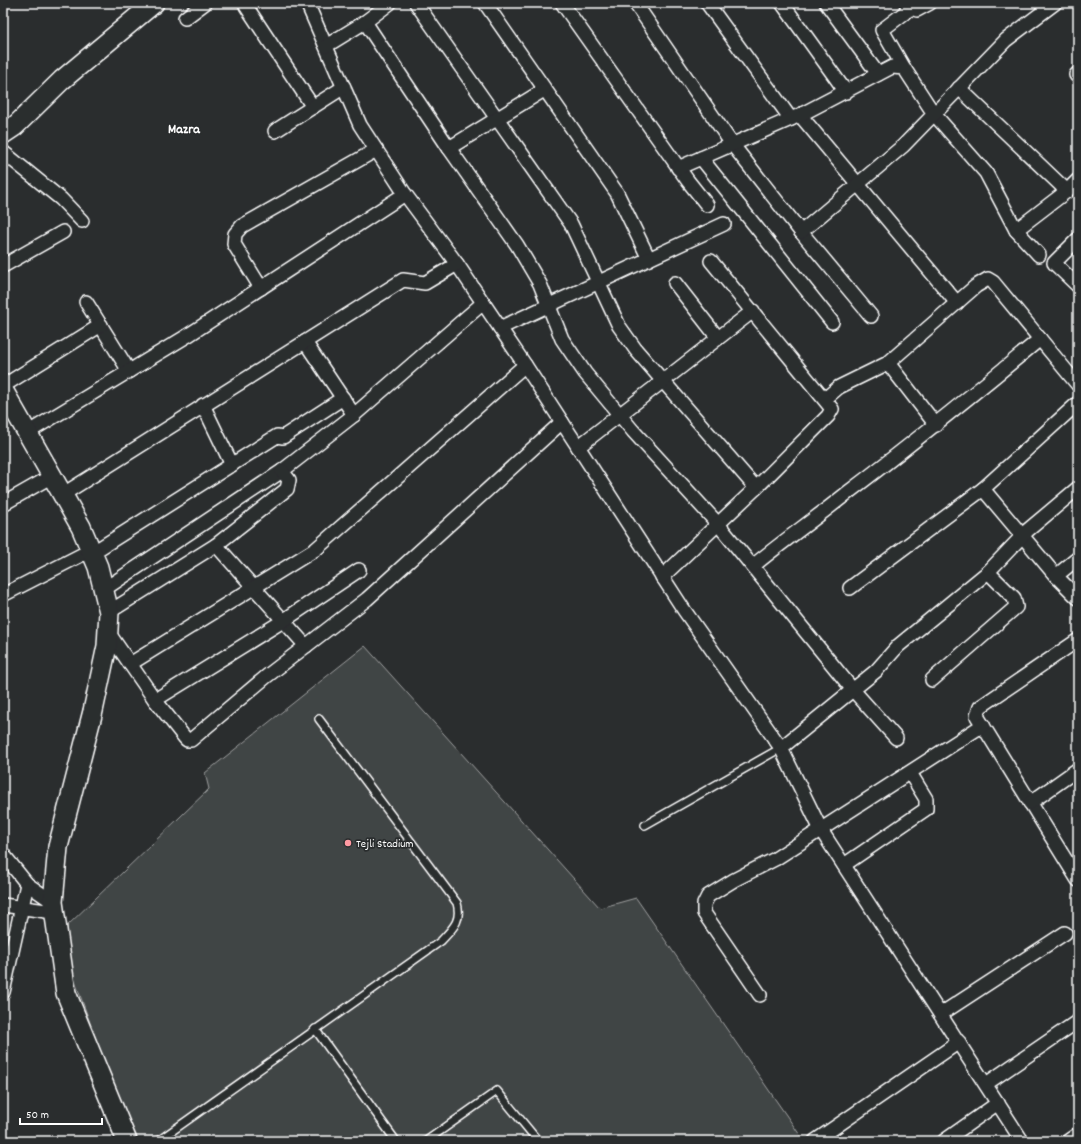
<svg xmlns="http://www.w3.org/2000/svg" width="1081" height="1144" font-family="Dekko,sans-serif">
<style>
.green{fill:#414445;stroke:#a0a2a2}
.lines{fill:none;stroke-linecap:round;stroke-linejoin:round}
.lane-casing{stroke:#fff;stroke-width:10}
.street-casing{stroke:#fff;stroke-width:16}
.secondary-casing{stroke:#fff;stroke-width:22}
.lane{stroke:#2a2d2e;stroke-width:7}
.street{stroke:#2a2d2e;stroke-width:13}
.secondary{stroke:#2a2d2e;stroke-width:19}
.poi-dot{fill:#ff9aa2;stroke:#2a2d2e;stroke-width:1.5}
.labels{text-anchor:middle;stroke-width:3.5;stroke-linejoin:round;paint-order:stroke}
.poi-label{font-size:12px;fill:#fff;stroke:#2a2d2e;text-anchor:start}
.quarter-label{font-size:14px;font-weight:bold;fill:#fff;stroke:#2a2d2e}
</style>
<rect width="100%" height="100%" fill="#2a2d2e"/>
<filter id="ink" filterUnits="userSpaceOnUse"><feTurbulence type="fractalNoise" baseFrequency=".025" numOctaves="2"/><feDisplacementMap in="SourceGraphic" scale="8" xChannelSelector="R" yChannelSelector="G"/><feConvolveMatrix kernelMatrix="1 2 1 2 8 2 1 2 1" color-interpolation-filters="sRGB"/></filter>
<g filter="url(#ink)">
<polygon class="green" points="365,646 600,908 636,898 804,1141 136,1141 110,1078 67,959 67,926 209,789 205,773"/>
<g class="lines">
<g class="lane-casing">
<g id="lane">
<polyline points="645,825 781,748"/>
<polyline points="315,1029 396,1141"/>
<path d="M158,1141L441,941C453,928 462,921 457,903L319,719"/>
<polyline points="426,1141 497,1091 538,1141"/>
</g>
</g>
<g class="street-casing">
<g id="street">
<polyline points="307,3 360,125 405,194 457,264 525,365 684,610 781,748 821,830 1022,1141"/>
<polyline points="416,3 571,224 619,326 636,350 756,488"/>
<polyline points="485,3 617,193 649,259"/>
<polyline points="562,3 688,181 707,205"/>
<polyline points="635,3 732,144 801,232 871,316"/>
<polyline points="707,3 791,119"/>
<polyline points="782,3 846,92"/>
<polyline points="826,3 878,74"/>
<polyline points="906,3 911,8 917,10 930,3"/>
<polyline points="246,6 313,107"/>
<polyline points="185,18 205,3"/>
<polyline points="365,22 449,148 517,245 540,284 562,339 585,373 633,431 718,524 853,690 896,738"/>
<polyline points="326,46 365,22 390,3"/>
<polyline points="904,68 882,30 911,8"/>
<polyline points="1078,73 1076,75 1078,77"/>
<polyline points="959,88 1067,191"/>
<polyline points="800,115 957,303"/>
<polyline points="275,131 344,87"/>
<polyline points="449,148 544,90"/>
<polyline points="3,152 61,199 82,221"/>
<polyline points="701,158 832,322"/>
<polyline points="678,168 800,115 892,67 904,68 934,114 986,173 1016,230 1039,255"/>
<polyline points="1016,230 1067,191 1078,180"/>
<polyline points="801,232 903,146 1006,40 1055,3"/>
<polyline points="1078,239 1054,263 1078,286"/>
<polyline points="3,266 63,232"/>
<polyline points="675,283 718,338"/>
<polyline points="261,288 234,244 235,234 242,226 376,150"/>
<polyline points="86,302 129,371"/>
<polyline points="500,328 724,224"/>
<polyline points="305,342 354,415"/>
<polyline points="888,363 936,425"/>
<polyline points="3,386 101,325"/>
<polyline points="825,399 839,387 888,363 976,286 988,279 993,282 1078,385"/>
<polyline points="203,405 232,465"/>
<polyline points="27,433 187,336 405,194"/>
<polyline points="578,447 753,311"/>
<polyline points="983,489 1056,576 1078,598"/>
<polyline points="62,495 403,280 425,283 457,264"/>
<polyline points="3,504 52,476"/>
<polyline points="216,545 306,646"/>
<polyline points="92,553 277,436 283,437 343,398"/>
<path d="M753,566C783,541 815,519 846,494C912,444 976,392 1040,339"/>
<polyline points="1056,576 1078,558"/>
<polyline points="662,577 756,488 828,416 832,409 711,261"/>
<polyline points="850,588 983,489 1078,403"/>
<polyline points="103,590 282,471 354,415 483,303"/>
<polyline points="3,595 91,550"/>
<polyline points="109,612 216,545 287,489 289,480 282,471"/>
<polyline points="108,632 155,700 185,738 187,740 191,740 267,676 367,599 562,422"/>
<polyline points="1078,640 980,707 977,716 1078,880"/>
<polyline points="130,664 316,549 525,365"/>
<polyline points="932,680 1016,607 1014,598 988,572"/>
<polyline points="155,700 283,621 359,570"/>
<polyline points="781,748 876,671 898,646 988,572 1028,530 1078,488"/>
<polyline points="1030,803 1078,769"/>
<polyline points="3,854 27,884 53,902"/>
<polyline points="844,865 926,809 926,799 910,773"/>
<polyline points="3,905 53,912"/>
<polyline points="3,992 27,884"/>
<polyline points="760,995 704,913 704,904 708,896 734,880 775,859 983,725"/>
<polyline points="941,1014 1065,933"/>
<polyline points="986,1084 1078,1021"/>
<polyline points="815,1141 959,1042"/>
<polyline points="944,1141 998,1103"/>
<polyline points="1068,1141 1078,1134"/>
</g>
</g>
<g class="secondary-casing">
<g id="secondary">
<polyline points="3,134 15,126 62,80 154,3"/>
<polyline points="3,390 81,527 98,567 109,612 107,646 93,711 58,847 53,902 66,993 127,1141"/>
</g>
</g>
<use href="#lane" class="lane"/>
<use href="#street" class="street"/>
<use href="#secondary" class="secondary"/>
</g>
</g>
<circle class="poi-dot" cx="348" cy="843" r="4"/>
<g class="labels">
<g class="poi-label">
<text x="356" y="847">Tejli Stadium</text>
</g>
<g class="quarter-label">
<text x="184" y="133">Mazra</text>
</g>
</g>
<rect width="1081" height="1144" fill="none" stroke="#2a2d2e" stroke-width="16"/>
<rect x="8" y="8" width="1065" height="1128" fill="none" stroke="#fff" stroke-width="1.5" filter="url(#ink)"/>
<path d="M20 1118v6h82v-6" fill="none" stroke="#ffffff" stroke-width="2"/>
<text x="26" y="1118" font-size="12" fill="#ffffff" stroke="#2a2d2e" stroke-width="3" paint-order="stroke">50 m</text>
</svg>
